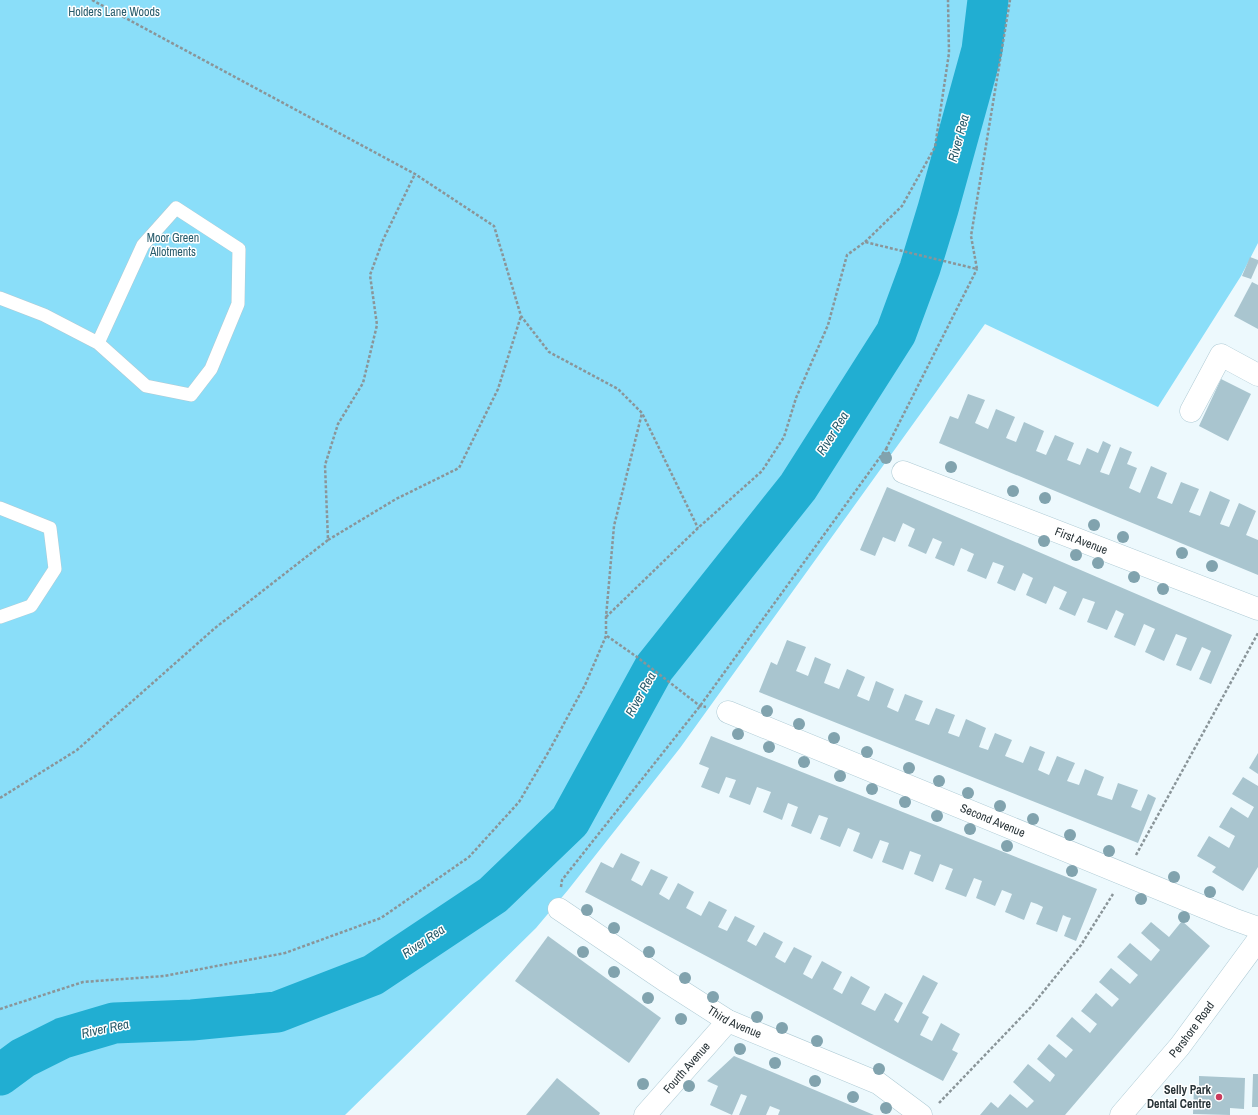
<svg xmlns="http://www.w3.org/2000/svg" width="1258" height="1115" font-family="'Archivo Narrow',sans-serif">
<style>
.green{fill:#8adef9}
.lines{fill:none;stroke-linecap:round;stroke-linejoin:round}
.river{stroke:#21aed2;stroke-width:41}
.building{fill:#a9c5cf}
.lane-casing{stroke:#afcbd5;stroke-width:14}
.street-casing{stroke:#afcbd5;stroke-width:23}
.primary-casing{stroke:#afcbd5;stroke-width:23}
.path{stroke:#8a9599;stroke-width:2.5;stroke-dasharray:3 2;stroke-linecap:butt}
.lane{stroke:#fff;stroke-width:13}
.street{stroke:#fff;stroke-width:22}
.primary{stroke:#fff;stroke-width:22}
.tree{fill:#81a3ae}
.poi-dot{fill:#ca3b5d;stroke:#fff;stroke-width:1.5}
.labels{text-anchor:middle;stroke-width:3;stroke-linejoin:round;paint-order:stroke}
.park-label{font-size:12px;fill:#295d6d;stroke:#fff}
.street-label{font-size:12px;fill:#293438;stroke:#fff}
.poi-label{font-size:12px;font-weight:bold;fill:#293438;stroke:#fff;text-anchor:end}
.water-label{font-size:13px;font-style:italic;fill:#285b6b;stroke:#fff}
</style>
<rect width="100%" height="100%" fill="#edf9fd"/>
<polygon class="green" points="0,0 1258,0 1258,243 1241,276 1158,407 985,324 680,748 568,890 536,928 345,1115 0,1115"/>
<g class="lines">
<polyline class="river" points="0,1075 23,1058 63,1038 114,1023 192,1020 277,1012 373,975 493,895 570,821 654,668 798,487 896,333 920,268 938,209 982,50 988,0"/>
</g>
<g class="building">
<polygon points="1250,257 1258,260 1258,263 1251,279 1242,276"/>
<polygon points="1252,282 1258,285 1258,329 1234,316"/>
<polygon points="1221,379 1251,394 1228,441 1199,426"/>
<polygon points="968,394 985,400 975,423 988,429 996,409 1015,417 1006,438 1016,442 1024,422 1044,431 1036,451 1046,455 1055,435 1074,443 1067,460 1080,465 1087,448 1098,453 1103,441 1111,445 1100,472 1109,475 1120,447 1132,452 1127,464 1137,468 1129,488 1140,493 1151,466 1167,473 1157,498 1172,504 1181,482 1199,489 1189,512 1200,516 1210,491 1230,500 1220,524 1229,527 1239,503 1256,511 1246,535 1258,540 1258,575 939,443 950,416 958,419"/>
<polygon points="887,487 1232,635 1211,684 1199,679 1211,651 1202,647 1191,671 1176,665 1187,638 1176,634 1164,661 1145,652 1155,629 1144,624 1135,646 1114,637 1124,614 1116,610 1107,630 1087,622 1095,602 1083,598 1075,616 1059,609 1067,592 1054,586 1046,604 1026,595 1033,578 1023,573 1015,591 997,583 1004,566 993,562 986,579 967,571 974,554 961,548 954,566 935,558 942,542 933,538 926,554 908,546 915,529 903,523 895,542 883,537 875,556 860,550"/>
<polygon points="787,640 806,647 796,671 808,676 815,657 831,664 824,683 839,689 847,669 865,677 857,696 869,701 876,681 894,689 887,707 898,712 905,694 923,701 915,720 929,725 936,708 955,715 948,733 959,737 966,719 986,728 979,747 988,750 995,733 1012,740 1005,756 1023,763 1030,746 1045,752 1038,770 1049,775 1057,756 1075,763 1067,781 1079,785 1085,769 1104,777 1097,795 1112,800 1118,783 1138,790 1131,807 1141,811 1148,794 1156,798 1138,843 759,692 771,662 777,665"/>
<polygon points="711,736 1097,889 1076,941 1064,936 1071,918 1067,917 1063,915 1057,932 1036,924 1043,907 1037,904 1031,902 1024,920 1005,912 1012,894 1002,890 995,906 976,898 982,881 974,878 966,897 945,889 953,869 940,864 933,882 914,874 921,855 910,851 903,870 882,862 889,843 880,840 872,859 853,851 860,833 848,828 840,847 820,839 828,818 819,815 811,834 791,826 798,807 788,803 782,820 763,812 771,792 757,787 750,805 729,797 736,780 726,777 719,794 701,787 709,768 699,764"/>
<polygon points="1258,753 1258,774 1249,768"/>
<polygon points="1243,777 1258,786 1258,867 1243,891 1212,872 1216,867 1197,856 1209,836 1229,848 1235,836 1219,827 1231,807 1248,818 1254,807 1232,794"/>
<polygon points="621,853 640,862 631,880 642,886 651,869 668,877 659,894 669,900 678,883 694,892 686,908 701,916 709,901 727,910 718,927 727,931 735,916 755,926 747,941 756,946 764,932 783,942 775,957 778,959 785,963 794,947 812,956 803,974 812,979 822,961 842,972 833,989 842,994 851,976 870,987 861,1004 875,1011 885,993 903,1003 894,1020 898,1023 923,975 938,983 922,1013 929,1017 920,1035 932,1041 941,1023 960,1034 952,1050 958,1053 943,1081 585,892 601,862 613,868"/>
<polygon points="1182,921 1210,946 1065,1115 980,1115 991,1102 998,1108 1010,1094 1027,1108 1034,1101 1013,1082 1028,1064 1050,1082 1055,1075 1037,1059 1049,1044 1066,1058 1073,1050 1056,1036 1072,1017 1090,1033 1097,1024 1081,1011 1096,993 1112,1007 1119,999 1099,982 1111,968 1130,984 1138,975 1117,957 1130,943 1151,961 1160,950 1141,933 1151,922 1169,937"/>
<polygon points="548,936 661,1018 629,1063 515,981"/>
<polygon points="734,1056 874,1115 778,1115 780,1110 770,1106 766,1115 739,1115 747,1096 741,1094 732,1115 710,1105 718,1086 707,1081"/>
<polygon points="1253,1074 1258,1074 1258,1107 1252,1107"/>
<polygon points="1199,1076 1245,1078 1244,1109 1230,1108 1230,1115 1193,1114 1194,1085 1199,1086"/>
<polygon points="557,1078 600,1113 599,1115 526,1115"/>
</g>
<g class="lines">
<g class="lane-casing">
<g id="lane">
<polyline points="0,298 44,315 98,343 146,386 191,395 211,369 238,304 239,249 176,208 143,245 98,343"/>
<polyline points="0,508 50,528 55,569 31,606 0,617"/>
</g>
</g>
<g class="street-casing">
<g id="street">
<polyline points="1191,411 1221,355 1258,375"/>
<path id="s1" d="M903,472L1258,609"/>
<path id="s2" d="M728,712L1233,919L1258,928"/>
<path id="s3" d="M559,909L664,980L728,1021L878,1083L921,1115"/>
<path id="s4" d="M645,1115L728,1021"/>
</g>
</g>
<g class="primary-casing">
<g id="primary">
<path id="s5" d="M1121,1115L1180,1046L1258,940"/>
</g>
</g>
<g class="path">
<polyline points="92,0 415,174 494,226 521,316 549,352 618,389 642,413 698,528"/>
<polyline points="865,242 902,206 935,147 949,53 948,0"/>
<polyline points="886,449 977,269"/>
<polyline points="328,540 396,499 459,468 498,389 521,316"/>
<polyline points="606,617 698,528 762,471 784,437 796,398 828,325 847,255 865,242 977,269 971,236 1010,0"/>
<polyline points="607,636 637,657 700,706 706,707"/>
<polyline points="0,798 77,750 215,628 328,540 325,465 338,424 363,383 377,325 370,275 383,240 415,174"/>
<polyline points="1136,855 1258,633"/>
<polyline points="561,887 562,880 700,706 886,449 890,455"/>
<polyline points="0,1009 83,982 164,976 285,953 381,918 469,857 519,802 549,751 585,685 606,636 606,617 614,526 642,413"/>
<polyline points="939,1103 1031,1007 1081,945 1113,894"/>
</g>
<use href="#lane" class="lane"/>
<use href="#street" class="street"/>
<use href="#primary" class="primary"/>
</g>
<g class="tree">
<circle cx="886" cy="458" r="6"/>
<circle cx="951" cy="467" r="6"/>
<circle cx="1013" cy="491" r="6"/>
<circle cx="1045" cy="498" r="6"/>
<circle cx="1094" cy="525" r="6"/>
<circle cx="1123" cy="537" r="6"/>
<circle cx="1044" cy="541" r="6"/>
<circle cx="1182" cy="553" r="6"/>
<circle cx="1076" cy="555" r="6"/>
<circle cx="1098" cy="563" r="6"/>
<circle cx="1212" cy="566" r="6"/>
<circle cx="1134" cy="577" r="6"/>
<circle cx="1163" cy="589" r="6"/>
<circle cx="767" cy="711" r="6"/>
<circle cx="799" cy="724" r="6"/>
<circle cx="738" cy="734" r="6"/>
<circle cx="834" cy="738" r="6"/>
<circle cx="769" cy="747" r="6"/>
<circle cx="867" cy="752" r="6"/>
<circle cx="804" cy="762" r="6"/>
<circle cx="909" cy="768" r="6"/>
<circle cx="840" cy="776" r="6"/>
<circle cx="939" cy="781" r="6"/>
<circle cx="872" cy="789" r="6"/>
<circle cx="968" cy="793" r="6"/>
<circle cx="905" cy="802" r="6"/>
<circle cx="1000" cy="806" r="6"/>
<circle cx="937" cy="816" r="6"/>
<circle cx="1033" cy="819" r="6"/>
<circle cx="970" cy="829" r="6"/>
<circle cx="1070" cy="835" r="6"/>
<circle cx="1007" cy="846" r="6"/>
<circle cx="1109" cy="851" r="6"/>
<circle cx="1072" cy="871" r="6"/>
<circle cx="1174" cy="877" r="6"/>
<circle cx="1210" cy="892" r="6"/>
<circle cx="1141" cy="899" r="6"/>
<circle cx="587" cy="910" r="6"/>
<circle cx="1184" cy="917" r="6"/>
<circle cx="614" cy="928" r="6"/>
<circle cx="583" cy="952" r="6"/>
<circle cx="649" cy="952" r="6"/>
<circle cx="614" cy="972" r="6"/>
<circle cx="685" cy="978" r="6"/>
<circle cx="713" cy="997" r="6"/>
<circle cx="648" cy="998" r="6"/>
<circle cx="757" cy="1017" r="6"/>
<circle cx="681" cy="1019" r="6"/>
<circle cx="782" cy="1028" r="6"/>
<circle cx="817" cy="1041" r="6"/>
<circle cx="740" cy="1049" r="6"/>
<circle cx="775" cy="1063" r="6"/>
<circle cx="879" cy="1069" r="6"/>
<circle cx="815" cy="1081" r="6"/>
<circle cx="643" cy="1084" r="6"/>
<circle cx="689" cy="1086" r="6"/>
<circle cx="853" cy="1097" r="6"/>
<circle cx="886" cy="1108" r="6"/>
</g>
<circle class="poi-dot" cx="1219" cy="1097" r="4"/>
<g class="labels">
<g class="park-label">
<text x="114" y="16">Holders Lane Woods</text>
<text x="173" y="242">Moor Green<tspan x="173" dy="14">Allotments</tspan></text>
</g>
<g class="street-label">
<text dy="4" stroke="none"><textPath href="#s1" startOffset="191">First Avenue</textPath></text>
<text dy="4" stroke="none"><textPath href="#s2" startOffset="286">Second Avenue</textPath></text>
<text dy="4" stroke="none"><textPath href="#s3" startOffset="209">Third Avenue</textPath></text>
<text dy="4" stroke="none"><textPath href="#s5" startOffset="111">Pershore Road</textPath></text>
<text dy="4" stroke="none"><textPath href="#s4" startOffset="63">Fourth Avenue</textPath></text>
</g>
<g class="poi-label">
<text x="1211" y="1094">Selly Park<tspan x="1211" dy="14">Dental Centre</tspan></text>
</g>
<g class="water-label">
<text transform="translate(958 138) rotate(-75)" y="5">River Rea</text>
<text transform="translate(832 433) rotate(-58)" y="5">River Rea</text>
<text transform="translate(640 694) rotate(-61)" y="5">River Rea</text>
<text transform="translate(423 941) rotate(-34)" y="5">River Rea</text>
<text transform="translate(105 1028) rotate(-12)" y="5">River Rea</text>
</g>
</g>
</svg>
